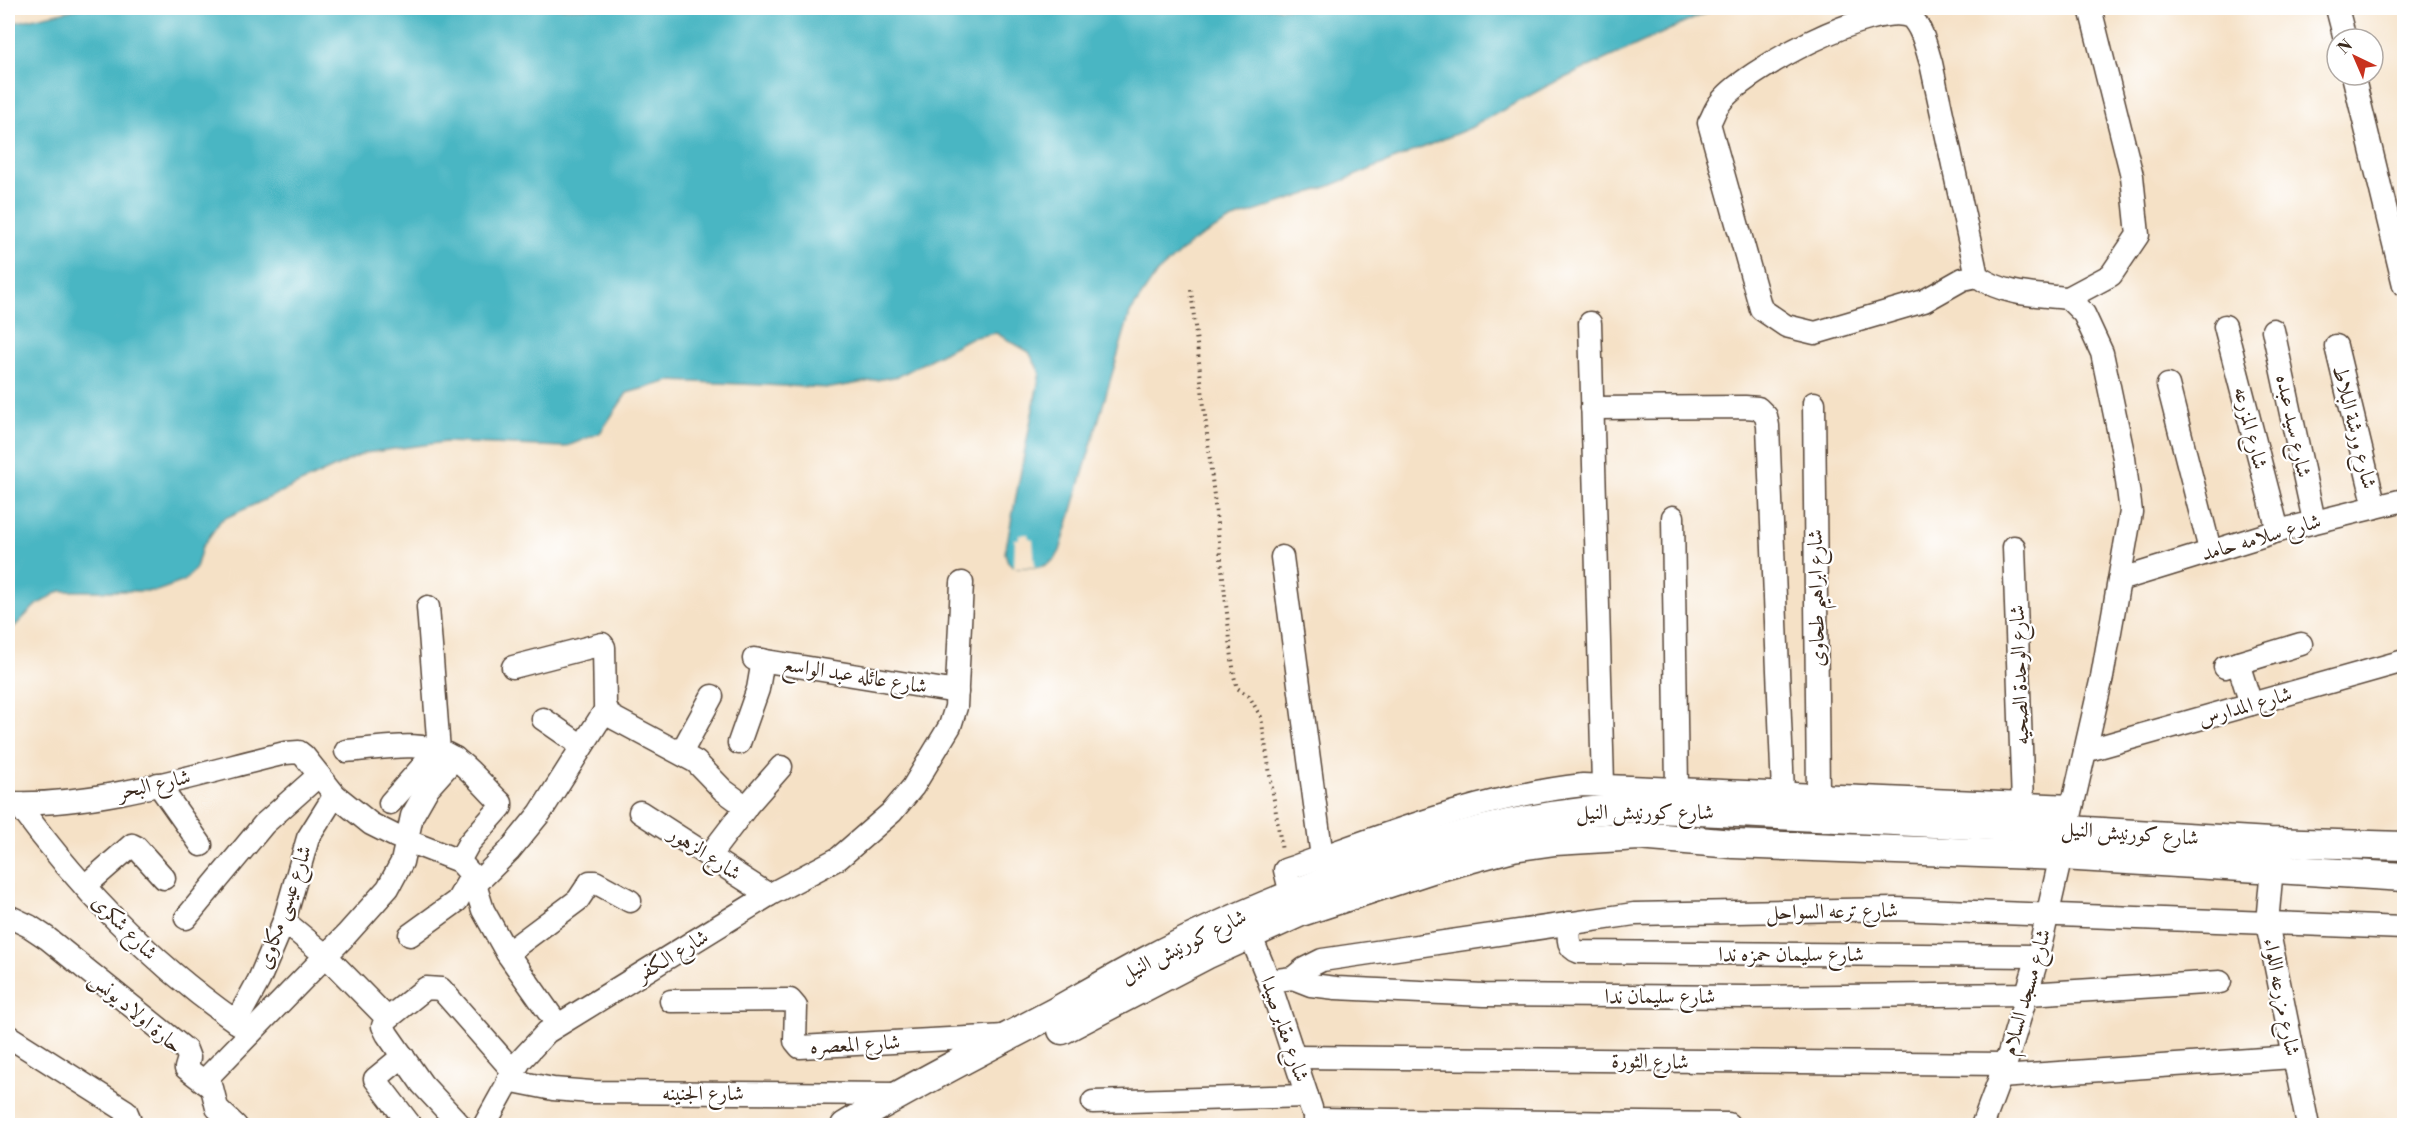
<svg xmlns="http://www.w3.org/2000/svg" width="2412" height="1133" font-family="'Libre Bodoni',Amiri,serif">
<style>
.water{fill:#48b6c3;stroke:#427070;stroke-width:1.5}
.pier{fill:#f5e1c6}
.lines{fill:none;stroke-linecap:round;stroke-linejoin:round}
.minor-casing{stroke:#574537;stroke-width:25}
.major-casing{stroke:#574537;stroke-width:31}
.path{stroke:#574537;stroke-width:4;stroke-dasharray:1.5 4.5;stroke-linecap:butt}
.minor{stroke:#fff;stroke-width:22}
.major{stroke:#fff;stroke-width:28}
.labels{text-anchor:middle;stroke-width:4.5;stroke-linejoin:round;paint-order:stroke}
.street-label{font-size:21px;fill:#3b2a1e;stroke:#fff}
</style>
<rect width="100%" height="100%" fill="#fff"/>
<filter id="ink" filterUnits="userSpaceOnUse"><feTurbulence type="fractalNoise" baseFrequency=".0167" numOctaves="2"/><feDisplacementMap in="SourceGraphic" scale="12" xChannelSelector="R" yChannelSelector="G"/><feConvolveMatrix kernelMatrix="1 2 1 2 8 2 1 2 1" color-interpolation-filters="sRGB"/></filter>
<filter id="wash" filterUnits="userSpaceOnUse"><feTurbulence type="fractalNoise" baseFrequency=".008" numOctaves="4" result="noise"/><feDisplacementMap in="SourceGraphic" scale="24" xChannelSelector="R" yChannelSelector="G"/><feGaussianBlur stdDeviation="1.35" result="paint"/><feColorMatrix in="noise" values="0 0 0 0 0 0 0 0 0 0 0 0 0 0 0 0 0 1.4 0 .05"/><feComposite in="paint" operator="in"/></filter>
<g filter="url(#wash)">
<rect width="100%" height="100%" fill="#f5e1c6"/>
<path class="water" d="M81,8H1717L1547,86L1470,128L1330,186L1230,220L1192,242L1157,273L1130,313L1060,551C1050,571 1033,567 1014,567L1008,562L1005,553L1040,373L1029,352L996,333L970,338L899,376L831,388L670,381L627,393L600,433L565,447L445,442L365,453L221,520L202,547L196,568L184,581L157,591H60L35,606L8,633V24Z"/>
<polygon class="pier" points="1028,534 1029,538 1033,539 1035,567 1014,567 1015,539 1019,539 1019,535"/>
</g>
<g filter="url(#ink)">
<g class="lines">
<g class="minor-casing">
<g id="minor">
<polyline points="2337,8 2345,39"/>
<polyline points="2353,75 2404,285"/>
<path d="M1977,276L1963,279L1924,301L1815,333L1786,326L1761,309L1709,123C1713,117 1715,108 1720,103C1743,71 1875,0 1911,17C1923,29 1926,48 1931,63L1977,276C2003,295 2037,295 2068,298L2084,314L2102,353L2124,458L2131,512L2102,677L2038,956L2008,1057L1982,1126"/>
<polyline points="2068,298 2111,275 2138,235 2132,176 2090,8"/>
<polyline points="1590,323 1603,784"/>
<polyline points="2225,326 2278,531"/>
<polyline points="2273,330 2314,521"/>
<polyline points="2336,346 2375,507"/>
<polyline points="2168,385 2210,550"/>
<polyline points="1814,403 1818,794"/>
<polyline points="1592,408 1745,407 1758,408 1766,416 1768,426 1783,793"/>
<polyline points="1673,517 1677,788"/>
<polyline points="2014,547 2023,804"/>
<polyline points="1282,557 1322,857"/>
<polyline points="2119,580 2278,531 2404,500"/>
<polyline points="428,607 439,751"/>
<polyline points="754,659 957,692"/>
<polyline points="2238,663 2251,704"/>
<polyline points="513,667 602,644 604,647 605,705 610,716 696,762 723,790 745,806 745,809 709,856"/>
<polyline points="2225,667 2301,644"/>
<polyline points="543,719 582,746"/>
<polyline points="739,743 758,689 763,660"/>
<path d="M346,751C380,749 424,738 454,758C471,769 486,789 501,803V807L469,843L459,861"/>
<polyline points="2085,751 2404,661"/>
<polyline points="681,753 712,696"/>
<polyline points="158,784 201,845"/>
<path d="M8,803C97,807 198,774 285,753L299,752L304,756L335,795L371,824L395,836L459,861L472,875L483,910L507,953L557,1024"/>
<polyline points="390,803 437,750"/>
<path d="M18,804C82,892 160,971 251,1032"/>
<polyline points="745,808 781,767"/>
<polyline points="640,812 769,895"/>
<polyline points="2272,867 2267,923 2308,1126"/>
<polyline points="475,885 509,851 540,813 606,709"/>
<polyline points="85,886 132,845 136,847 164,878"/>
<path d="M1291,894L1285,870C1385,835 1477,797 1583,785L2072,806"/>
<polyline points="8,916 29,926 47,938 186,1050 189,1058 186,1068 212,1088 217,1108 236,1126"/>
<polyline points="186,918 264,824 319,775"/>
<polyline points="284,921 325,955 383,1014 386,1020 383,1026 387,1034 422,1084 461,1126"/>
<path d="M1569,923C1569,935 1565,947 1579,952L2038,956"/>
<polyline points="1250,934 1269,981 1311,1108"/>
<polyline points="410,935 457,901 472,875"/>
<polyline points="507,953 578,900 590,882 595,882 630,901"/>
<polyline points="1293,978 1311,985 1336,988 1484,995 1748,997 2028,994 2220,982"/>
<polyline points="1269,981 1293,978 1304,969 1322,960 1634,914 1895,909 2404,928"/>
<polyline points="671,1001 790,1000 796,1007 795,1041 800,1047 1005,1036"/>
<polyline points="386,1020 426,988 441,989 513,1071"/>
<polyline points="236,1022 259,980 284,921 308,838 335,795"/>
<polyline points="8,1036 126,1111 129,1118 124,1126"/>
<polyline points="403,1056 375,1079 411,1126"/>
<polyline points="1295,1057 2005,1064"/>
<polyline points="2000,1077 2293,1057"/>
<polyline points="508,1080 553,1089 591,1092 899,1094"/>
<polyline points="204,1081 346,935 388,888 402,862 412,816 428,788 455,758"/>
<polyline points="1093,1102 1307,1096"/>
<polyline points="1315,1119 1728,1124"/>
<polyline points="484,1126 520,1061 547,1032 769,895 839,858 892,812 913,787 950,726 956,707 962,583"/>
</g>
</g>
<g class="major-casing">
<g id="major">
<polyline points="1062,1030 1206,955 1301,912 1432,869 1513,847 1555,841 1639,836 1733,844 2062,856 2404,877"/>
<path d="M845,1126C913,1085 983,1050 1053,1013C1085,995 1116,977 1148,960C1207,929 1269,903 1331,879C1433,840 1528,811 1639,808L2069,830L2270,842L2404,846"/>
</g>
</g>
<polyline class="path" points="1191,290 1234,676 1237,688 1249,696 1261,717 1282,851"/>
<use href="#minor" class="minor"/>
<use href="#major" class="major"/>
</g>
</g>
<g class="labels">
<g class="street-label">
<text transform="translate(2294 426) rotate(78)" y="7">شارع سيد عبده</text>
<text transform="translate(2355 427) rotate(76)" y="7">شارع ورشة البلاط</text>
<text transform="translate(2251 428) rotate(76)" y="7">شارع المزرعه</text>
<text transform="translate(2261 537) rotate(-16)" y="7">شارع سلامه حامد</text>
<text transform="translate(1816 598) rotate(-91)" y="7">شارع ابراهيم طحاوى</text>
<text transform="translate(855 675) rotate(9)" y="7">شارع عائله عبد الواسع</text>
<text transform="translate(2019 675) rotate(-92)" y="7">شارع الوحدة الصحيه</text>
<text transform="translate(2245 706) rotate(-16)" y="7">شارع المدارس</text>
<text transform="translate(154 784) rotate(-13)" y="7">شارع البحر</text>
<text x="1645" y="819">شارع كورنيش النيل</text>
<text transform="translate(2130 833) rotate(4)" y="7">شارع كورنيش النيل</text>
<text transform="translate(705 853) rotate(33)" y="7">شارع الزهور</text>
<text transform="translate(284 907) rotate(-71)" y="7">شارع عيسى مكاوى</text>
<text transform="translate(1832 911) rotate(-1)" y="7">شارع ترعه السواحل</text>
<text transform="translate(125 927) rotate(45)" y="7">شارع شكرى</text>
<text transform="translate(1183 945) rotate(-26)" y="7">شارع كورنيش النيل</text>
<text x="1791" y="961">شارع سليمان حمزه ندا</text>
<text transform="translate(672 955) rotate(-31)" y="7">شارع الكفر</text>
<text transform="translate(2026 992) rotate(-74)" y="7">شارع مسجد السلام</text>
<text x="1660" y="1003">شارع سليمان ندا</text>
<text transform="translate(2282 997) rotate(79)" y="7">شارع مزرعه اللواء</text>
<text transform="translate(136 1012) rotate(40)" y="7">حارة اولاد يونس</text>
<text transform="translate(1285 1029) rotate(71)" y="7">شارع مقابر صيدا</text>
<text transform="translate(855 1044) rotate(-3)" y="7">شارع المعصره</text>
<text transform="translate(1650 1061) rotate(1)" y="7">شارع الثورة</text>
<text x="703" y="1100">شارع الجنينه</text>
</g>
</g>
<rect width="2412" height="1133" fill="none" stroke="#fff" stroke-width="30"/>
<g transform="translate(2355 57) rotate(316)"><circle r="28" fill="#ffffff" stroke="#b1aaa5" stroke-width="1.5"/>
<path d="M0-4.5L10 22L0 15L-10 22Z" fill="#c8321e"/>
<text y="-9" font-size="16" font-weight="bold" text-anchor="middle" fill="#3b2a1e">N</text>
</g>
</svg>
